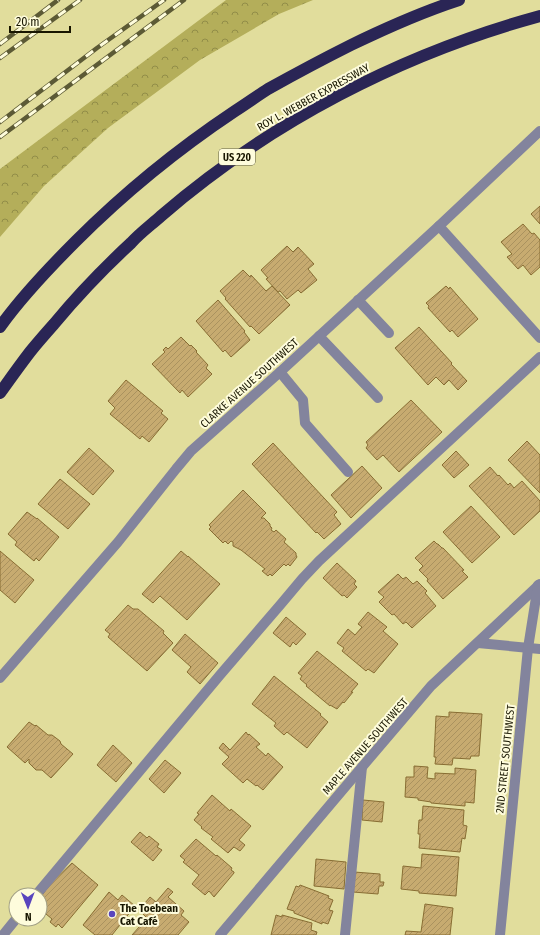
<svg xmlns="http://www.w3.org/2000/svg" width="540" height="935" font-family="'Fira Sans Condensed',sans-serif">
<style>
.forest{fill:url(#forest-crowns)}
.building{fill:url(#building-hatch);stroke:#886d33}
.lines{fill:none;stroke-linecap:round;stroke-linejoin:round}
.service{stroke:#83849d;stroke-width:10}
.minor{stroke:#83849d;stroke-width:10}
.motorway{stroke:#2a2555;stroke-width:12}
.rail-casing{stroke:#5c5a35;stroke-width:4.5}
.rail{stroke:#fefcdc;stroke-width:3;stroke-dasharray:9;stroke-linecap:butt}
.poi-dot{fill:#5945bd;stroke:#fefcdc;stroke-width:1.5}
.labels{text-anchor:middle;stroke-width:4;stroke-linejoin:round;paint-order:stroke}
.shield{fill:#fefcdc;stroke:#5d5b42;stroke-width:1}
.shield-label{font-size:10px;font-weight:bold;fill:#181600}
.street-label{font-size:11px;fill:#181600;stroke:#fefcdc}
.poi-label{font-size:11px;font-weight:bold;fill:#181600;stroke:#fefcdc;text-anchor:start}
</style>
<defs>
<pattern id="forest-crowns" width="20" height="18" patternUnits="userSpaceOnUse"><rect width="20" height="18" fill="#b4ae5a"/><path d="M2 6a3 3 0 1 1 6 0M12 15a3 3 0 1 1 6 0" fill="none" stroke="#918d48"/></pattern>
<pattern id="building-hatch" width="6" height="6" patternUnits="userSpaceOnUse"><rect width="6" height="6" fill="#c7ab70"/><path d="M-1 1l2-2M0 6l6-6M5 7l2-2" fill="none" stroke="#aa925f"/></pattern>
</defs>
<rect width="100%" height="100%" fill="#e1dd9c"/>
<polygon class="forest" points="226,0 313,0 279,14 200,60 108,128 44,186 0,237 0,169"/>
<g class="building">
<polygon points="540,206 540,224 531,214"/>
<polygon points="523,224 532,234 534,233 540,240 540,267 531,275 523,265 518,269 507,257 512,254 501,242"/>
<polygon points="287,246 293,252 298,247 314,264 308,269 317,280 301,293 298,290 287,299 280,291 278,292 266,279 268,278 261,270"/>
<polygon points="243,270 250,277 251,275 266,291 272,286 290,305 259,334 251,326 250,327 225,299 226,298 220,291"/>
<polygon points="446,286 449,289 450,287 478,319 458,337 452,330 450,332 428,308 429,306 426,303"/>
<polygon points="218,300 245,331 244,332 250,340 231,357 225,350 223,352 196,321"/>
<polygon points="419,327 452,363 451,364 467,381 458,390 449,380 444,385 436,377 428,385 395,348"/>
<polygon points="181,337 190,346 191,345 197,351 196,352 208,365 206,368 212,374 188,397 182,390 180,393 152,364 165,352 163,350 166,347 168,349"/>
<polygon points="126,380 163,411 161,413 168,419 149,442 142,436 140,439 110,414 115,408 108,401"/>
<polygon points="411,400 442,432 399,472 383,455 377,460 366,448 368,445 366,442"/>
<polygon points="527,441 540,455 540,493 508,460"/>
<polygon points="273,443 337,512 334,515 341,524 324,539 317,532 316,533 252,464"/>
<polygon points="89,448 114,471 93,495 67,472"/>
<polygon points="456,451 469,465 454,478 442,465"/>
<polygon points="362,466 382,488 351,518 331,495"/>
<polygon points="490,467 498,476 499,475 508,485 510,483 514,488 522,481 540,501 540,511 514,535 469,486"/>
<polygon points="60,479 90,504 68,529 38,504"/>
<polygon points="243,490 266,513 261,518 264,518 270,524 270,526 272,528 271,530 274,532 276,530 286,539 284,542 296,553 296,555 297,557 290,566 288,564 286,566 284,564 272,576 270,574 268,576 262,571 265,569 241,550 233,546 233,542 231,541 228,544 225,541 223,543 209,529 211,527 209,525"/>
<polygon points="471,506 500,537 472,563 443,532"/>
<polygon points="27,512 37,519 37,518 59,537 39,561 36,558 34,561 15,545 17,542 8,534"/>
<polygon points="434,541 437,544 438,544 442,548 443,548 464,570 462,571 468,577 443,599 427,581 428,579 419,570 423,566 415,558"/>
<polygon points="0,551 34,580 15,603 0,590"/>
<polygon points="181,551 188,557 188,556 220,584 187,620 160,596 153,603 142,594"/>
<polygon points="337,563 356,581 354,584 357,587 347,598 344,595 342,596 323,578"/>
<polygon points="398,574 403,579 406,577 413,584 417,581 427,591 425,593 436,606 412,628 406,622 403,624 394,614 392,615 379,602 384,597 378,592"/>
<polygon points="128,605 133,609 138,609 164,631 163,633 173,643 147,671 108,637 110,634 105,630"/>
<polygon points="368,612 387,627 383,631 398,644 374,673 368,669 366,671 342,651 344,648 337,643 348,629 355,635 362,627 358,624"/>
<polygon points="286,617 306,634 296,645 293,642 290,647 273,633"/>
<polygon points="185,634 218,663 200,684 187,672 191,667 172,650"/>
<polygon points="317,651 358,684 351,692 353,692 344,703 343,702 337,709 330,705 330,706 306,686 307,685 300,679 302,676 298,673"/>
<polygon points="274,676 321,714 320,715 328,722 307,748 287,732 284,735 274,726 276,723 252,704"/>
<polygon points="449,712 482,714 479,756 471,756 470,759 453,758 452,765 435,764 436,757 434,757 436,716 449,717"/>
<polygon points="29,722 35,726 36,725 48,735 52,735 60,741 61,744 73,754 51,778 42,770 36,770 29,763 29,759 25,763 7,747"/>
<polygon points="246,732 248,735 249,734 260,744 256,747 266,756 268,753 283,767 263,790 257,785 256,786 247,779 243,783 222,764 229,757 219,748 223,743 230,750"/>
<polygon points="113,745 132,763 116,782 97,765"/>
<polygon points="165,760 181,773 164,793 149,779"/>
<polygon points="414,766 428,767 427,778 435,779 435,773 455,774 455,768 476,770 474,803 465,802 465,806 431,803 431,802 418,800 418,798 405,797 406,777 414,777"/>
<polygon points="212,795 230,811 231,809 251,826 239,840 245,845 240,851 234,847 228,853 211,839 213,837 201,828 202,827 194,820 199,814 197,813"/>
<polygon points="363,800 384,802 382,822 362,820"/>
<polygon points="423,806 464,810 463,825 467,826 465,839 462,838 460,852 419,848 420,834 418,834 419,820 422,820"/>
<polygon points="140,832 147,838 149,836 159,844 157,847 162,850 153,861 131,842"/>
<polygon points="196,839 216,856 217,855 232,868 231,870 234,872 234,873 214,897 209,891 205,895 192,884 199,875 183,862 185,860 180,856"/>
<polygon points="422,854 459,857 456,896 419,893 419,891 401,889 403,866 421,868"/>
<polygon points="316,859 346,862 344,889 314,886"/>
<polygon points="72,863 98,885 62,928 58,924 56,927 50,922 52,919 40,909 40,898 51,883"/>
<polygon points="354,872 380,874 380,882 384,882 383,886 379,886 378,894 353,892"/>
<polygon points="300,885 329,896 328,898 333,900 329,910 333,911 328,924 322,922 322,924 294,913 294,911 287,909 296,886 299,887"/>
<polygon points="168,888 173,892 168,897 184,911 181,915 189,922 178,935 132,935 147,918 139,910 150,897 156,902"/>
<polygon points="109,892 118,900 122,895 135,906 112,935 95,935 83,925"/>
<polygon points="425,904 453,908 450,935 405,935 406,931 421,932"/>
<polygon points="276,915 282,917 282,915 312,923 311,930 317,932 316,935 271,935"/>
</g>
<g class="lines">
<g class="service">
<polyline points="358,300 389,333"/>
<polyline points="319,336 378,398"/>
<polyline points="280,372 303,400 305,423 348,472"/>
<polyline points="36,895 220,675 281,604 302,579 319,561 540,357"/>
<polyline points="3,935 16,919"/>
<polyline points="345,935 362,767"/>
</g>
<g class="minor">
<polyline points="439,226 540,338"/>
<polyline points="478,643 540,649"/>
<polyline points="0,678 118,542 176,469 191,451 280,372 439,226 540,131"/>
<polyline points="220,935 362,767 431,686 540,584"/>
<polyline points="500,935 528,648 538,585"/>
</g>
<g class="motorway">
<path d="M0,327C22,296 49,268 76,241C125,192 178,149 235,111C246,104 257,96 268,89C295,74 323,59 351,45C386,28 422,12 459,0"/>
<path d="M0,393C10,379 20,365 30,352C38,342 46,333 54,324C78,295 104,268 131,243C140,233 151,225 161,216C270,122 401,54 540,16"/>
</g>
<g class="rail-casing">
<g id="rail">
<polyline points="0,44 58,0"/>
<polyline points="0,58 80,0"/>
<polyline points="0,122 97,48 164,0"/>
<polyline points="0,137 184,0"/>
</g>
</g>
<use href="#rail" class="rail"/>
</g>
<circle class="poi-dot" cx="112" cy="914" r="4"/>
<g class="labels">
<rect class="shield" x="219" y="149" width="36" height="16" rx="3"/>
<g class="shield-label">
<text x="237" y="161">US 220</text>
</g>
<g class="street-label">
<text transform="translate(313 97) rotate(-29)" y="4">ROY L. WEBBER EXPRESSWAY</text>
<text transform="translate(249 383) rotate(-42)" y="4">CLARKE AVENUE SOUTHWEST</text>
<text transform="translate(365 746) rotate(-49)" y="4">MAPLE AVENUE SOUTHWEST</text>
<text transform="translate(505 759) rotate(-84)" y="4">2ND STREET SOUTHWEST</text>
</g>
<g class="poi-label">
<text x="120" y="912">The Toebean<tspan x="120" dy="13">Cat Café</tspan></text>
</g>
</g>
<g transform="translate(28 907) rotate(179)"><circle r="19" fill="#fefcdc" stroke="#a2a084"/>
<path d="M0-3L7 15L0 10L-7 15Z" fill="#5945bd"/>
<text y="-6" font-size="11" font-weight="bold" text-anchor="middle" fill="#181600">N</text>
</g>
<path d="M10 26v6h60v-6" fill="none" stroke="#181600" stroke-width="2"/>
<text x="16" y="26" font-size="12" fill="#181600" stroke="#fefcdc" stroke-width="3" paint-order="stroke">20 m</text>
</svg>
